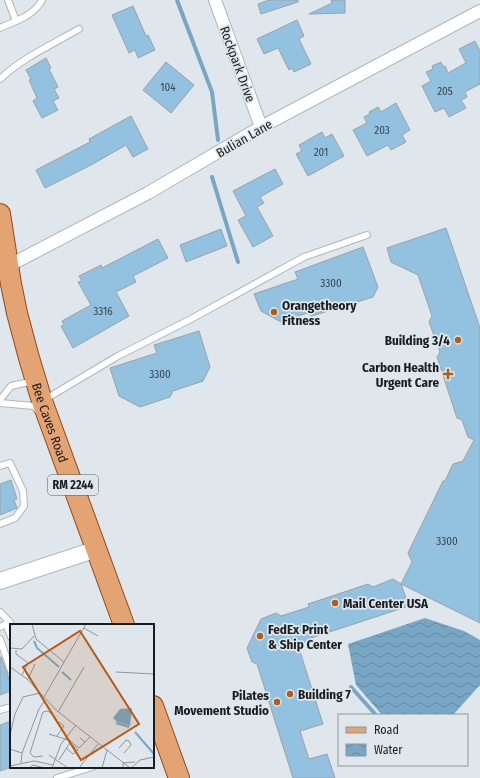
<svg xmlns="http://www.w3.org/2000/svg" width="480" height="778" font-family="'Fira Sans Condensed',sans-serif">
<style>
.water{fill:url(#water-waves)}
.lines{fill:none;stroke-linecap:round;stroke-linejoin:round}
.stream{stroke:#78a7c5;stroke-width:4}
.building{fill:#92c2df;stroke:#9aa2a7}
.service-casing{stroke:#afb7bd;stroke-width:8}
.minor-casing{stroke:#afb7bd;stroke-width:14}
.tertiary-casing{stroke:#afb7bd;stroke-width:18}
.primary-casing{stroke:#904c19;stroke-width:22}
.service{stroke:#fff;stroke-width:6}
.minor{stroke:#fff;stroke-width:12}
.tertiary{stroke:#fff;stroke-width:16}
.primary{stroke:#e3a373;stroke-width:20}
.poi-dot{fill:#b95a13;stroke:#dfe7ed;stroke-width:1.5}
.labels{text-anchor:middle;stroke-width:3.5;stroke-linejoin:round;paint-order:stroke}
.number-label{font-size:11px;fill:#38464f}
.shield{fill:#dfe7ed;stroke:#555a5d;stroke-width:1}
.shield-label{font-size:12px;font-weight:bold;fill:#1a1d1f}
.street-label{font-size:13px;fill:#1a1d1f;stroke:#dfe7ed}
.poi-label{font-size:13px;font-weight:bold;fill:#1a1d1f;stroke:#dfe7ed;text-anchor:start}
.inset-river{fill:none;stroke:#78a7c5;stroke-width:2}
.inset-road{fill:none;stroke:#90969b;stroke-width:1}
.view{fill:#b95a13;fill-opacity:0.15;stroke:#b95a13;stroke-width:2}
.inset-edge{fill:none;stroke:#1a1d1f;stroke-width:2}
</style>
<defs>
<pattern id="water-waves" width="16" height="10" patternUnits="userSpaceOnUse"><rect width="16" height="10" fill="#78a7c5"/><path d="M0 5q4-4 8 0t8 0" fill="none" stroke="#62879f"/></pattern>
</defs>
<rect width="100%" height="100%" fill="#dfe7ed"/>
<polygon class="water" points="425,618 464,631 480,640 480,685 453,715 382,715 356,685 348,644"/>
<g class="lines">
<g class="stream">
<polyline points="177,0 212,92 218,140"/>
<polyline points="212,177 238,262"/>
<polyline points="351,687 376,715"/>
</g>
</g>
<g class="building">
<polygon points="269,0 298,0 298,2 261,14 258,4"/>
<polygon points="331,0 345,0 345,13 309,14 332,3"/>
<polygon points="133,6 146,36 148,35 155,50 138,58 135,50 129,53 112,15"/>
<polygon points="297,20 304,36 299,39 311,64 294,72 292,68 289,70 278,48 264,54 257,39"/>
<polygon points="475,41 480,51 480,84 465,92 467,97 461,100 466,108 449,117 444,108 435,112 422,86 431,81 426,72 433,69 432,66 441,62 443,67 445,66 448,73 466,63 459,49"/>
<polygon points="46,58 51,68 49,69 58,87 54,89 59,98 53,101 58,110 42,118 33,101 37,98 29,80 31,79 26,70"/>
<polygon points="166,62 194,85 171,113 143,90"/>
<polygon points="396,103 410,130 402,135 406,142 391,150 388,145 367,156 353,130 367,123 364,117 370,114 369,112 378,107 381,112"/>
<polygon points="131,116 148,149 133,157 126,145 91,165 45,188 36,170 90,142 89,139"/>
<polygon points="322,132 325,138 332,134 344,156 308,176 296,154 302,151 299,145"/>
<polygon points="275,169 283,184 260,197 264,203 257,207 273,236 253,247 238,220 246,216 233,191"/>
<polygon points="446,228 480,328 480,623 401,584 412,562 408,553 443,481 445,481 453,464 463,461 474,440 468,437 462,420 457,418 437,357 440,352 429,322 432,316 418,275 391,262 387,248"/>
<polygon points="221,229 227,246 186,262 180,245"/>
<polygon points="158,239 168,258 133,276 136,282 116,292 129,316 73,348 61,326 64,325 62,321 91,305 78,282 82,281 79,276 101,265 102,268"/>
<polygon points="363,247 378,287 373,297 312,316 307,313 281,322 261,311 254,294 298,279 295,272"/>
<polygon points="199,331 210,367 203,381 173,391 170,397 140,407 119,396 110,368 157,353 154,345"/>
<polygon points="11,480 17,499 14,500 17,508 0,515 0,484"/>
<polygon points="393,579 401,584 409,606 308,639 309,641 298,645 323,724 300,731 309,759 327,754 335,778 293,778 257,664 252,662 247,648 261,619 276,613 281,616 309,607 308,604 368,584 373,587"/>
<polygon points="0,657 1,657 11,684 11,691 0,695"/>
<polygon points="11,721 11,767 0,771 0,725"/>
</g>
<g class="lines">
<g class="service-casing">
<g id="service">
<polyline points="8,0 16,21"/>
<path d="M0,28C15,21 34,16 42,0"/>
<path d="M0,79C22,58 53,44 79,29"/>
<polyline points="0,400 11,386 34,381"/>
<polyline points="44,400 118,356 191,319 304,257 367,235"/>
<polyline points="0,403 34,406 38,411"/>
<polyline points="0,466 10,463 23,491 24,506 15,518 0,524"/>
<polyline points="0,612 10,622 0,627"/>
<polyline points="6,624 11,637"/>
<polyline points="0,639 11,671"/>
<polyline points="0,710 11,707"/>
<polyline points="57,778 92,767"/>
</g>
</g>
<g class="minor-casing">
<g id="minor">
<polyline points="215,0 261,127"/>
<polyline points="8,266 148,193 261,127 480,11"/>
</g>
</g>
<g class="tertiary-casing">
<polyline id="tertiary" points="0,581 97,549"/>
</g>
<g class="primary-casing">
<g id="primary">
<path id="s1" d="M0,214L11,284L17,313L29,358L42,401L124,625"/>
<polyline points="153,706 179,778"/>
</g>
</g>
<use href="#service" class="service"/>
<use href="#minor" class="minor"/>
<use href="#tertiary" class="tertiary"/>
<use href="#primary" class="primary"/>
</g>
<g class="poi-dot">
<circle cx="274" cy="312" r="4"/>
<circle cx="458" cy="340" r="4"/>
<path d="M446 368h4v4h4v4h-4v4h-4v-4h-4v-4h4z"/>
<circle cx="335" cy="603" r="4"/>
<circle cx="260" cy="636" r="4"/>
<circle cx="290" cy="694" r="4"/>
<circle cx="277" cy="702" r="4"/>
</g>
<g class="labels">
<g class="number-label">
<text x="168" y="91">104</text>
<text x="445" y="95">205</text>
<text x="382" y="134">203</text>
<text x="321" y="156">201</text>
<text x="331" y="287">3300</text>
<text x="103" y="315">3316</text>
<text x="160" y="378">3300</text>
<text x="447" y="545">3300</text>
</g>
<rect class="shield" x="48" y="475" width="50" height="20" rx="3"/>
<g class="shield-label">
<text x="73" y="489">RM 2244</text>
</g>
<g class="street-label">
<text transform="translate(238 64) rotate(70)" y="5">Rockpark Drive</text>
<text transform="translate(244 138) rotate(-30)" y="5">Bulian Lane</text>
<text dy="5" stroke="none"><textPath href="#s1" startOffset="215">Bee Caves Road</textPath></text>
</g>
<g class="poi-label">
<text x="282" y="310">Orangetheory<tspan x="282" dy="15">Fitness</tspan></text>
<text x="450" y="345" text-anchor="end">Building 3/4</text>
<text x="439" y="372" text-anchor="end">Carbon Health<tspan x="439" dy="15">Urgent Care</tspan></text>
<text x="343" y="608">Mail Center USA</text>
<text x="268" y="634">FedEx Print<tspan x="268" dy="15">&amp; Ship Center</tspan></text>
<text x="298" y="699">Building 7</text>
<text x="269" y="700" text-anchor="end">Pilates<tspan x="269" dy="15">Movement Studio</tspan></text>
</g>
</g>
<g transform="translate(10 624)">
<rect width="144" height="144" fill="#dfe7ed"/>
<path d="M122,84L120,102L107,98L103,94L110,85Z" fill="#78a7c5"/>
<path class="inset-river" d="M24,17L27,24L49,43M52,48L61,56M106,99L119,103M125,108L144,130"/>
<path class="inset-road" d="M22,0L26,15L54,38M74,4L88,12M0,24L12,25L24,12M6,26V30L18,39L12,51M0,43L17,55L46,86L120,144M106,48L144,50M18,55L25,40M34,73L76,0M48,88L74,43M47,100L49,98L54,102L47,112M39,110L61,117L49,136M0,111L5,90L13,73L30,69M70,114L75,118L80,113M60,117L69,124L75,118M56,124L63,130L68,126L60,119M109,124L116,116L119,117L121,121L114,129M0,125L12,129M39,131L58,144M33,132L24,133L20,129L33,88L38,87L43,91M11,139L12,129L29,85L35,76M0,142L24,137L43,141M19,144L23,141L35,144M42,144L51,120L66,101M69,144L88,120M92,144L97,126M113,144V139L125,138M121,144L130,136L144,133"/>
<path class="view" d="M70,7L129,100L71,136L13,43Z"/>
<rect width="144" height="144" class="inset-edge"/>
</g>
<rect x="338" y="714" width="130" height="52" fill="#dfe7ed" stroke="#90969b"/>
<rect x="346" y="727" width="20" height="6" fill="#e3a373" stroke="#90969b"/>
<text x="374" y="734" font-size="12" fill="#1a1d1f">Road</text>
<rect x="346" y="744" width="20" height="12" fill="url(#water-waves)" stroke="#90969b"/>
<text x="374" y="754" font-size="12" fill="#1a1d1f">Water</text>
</svg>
